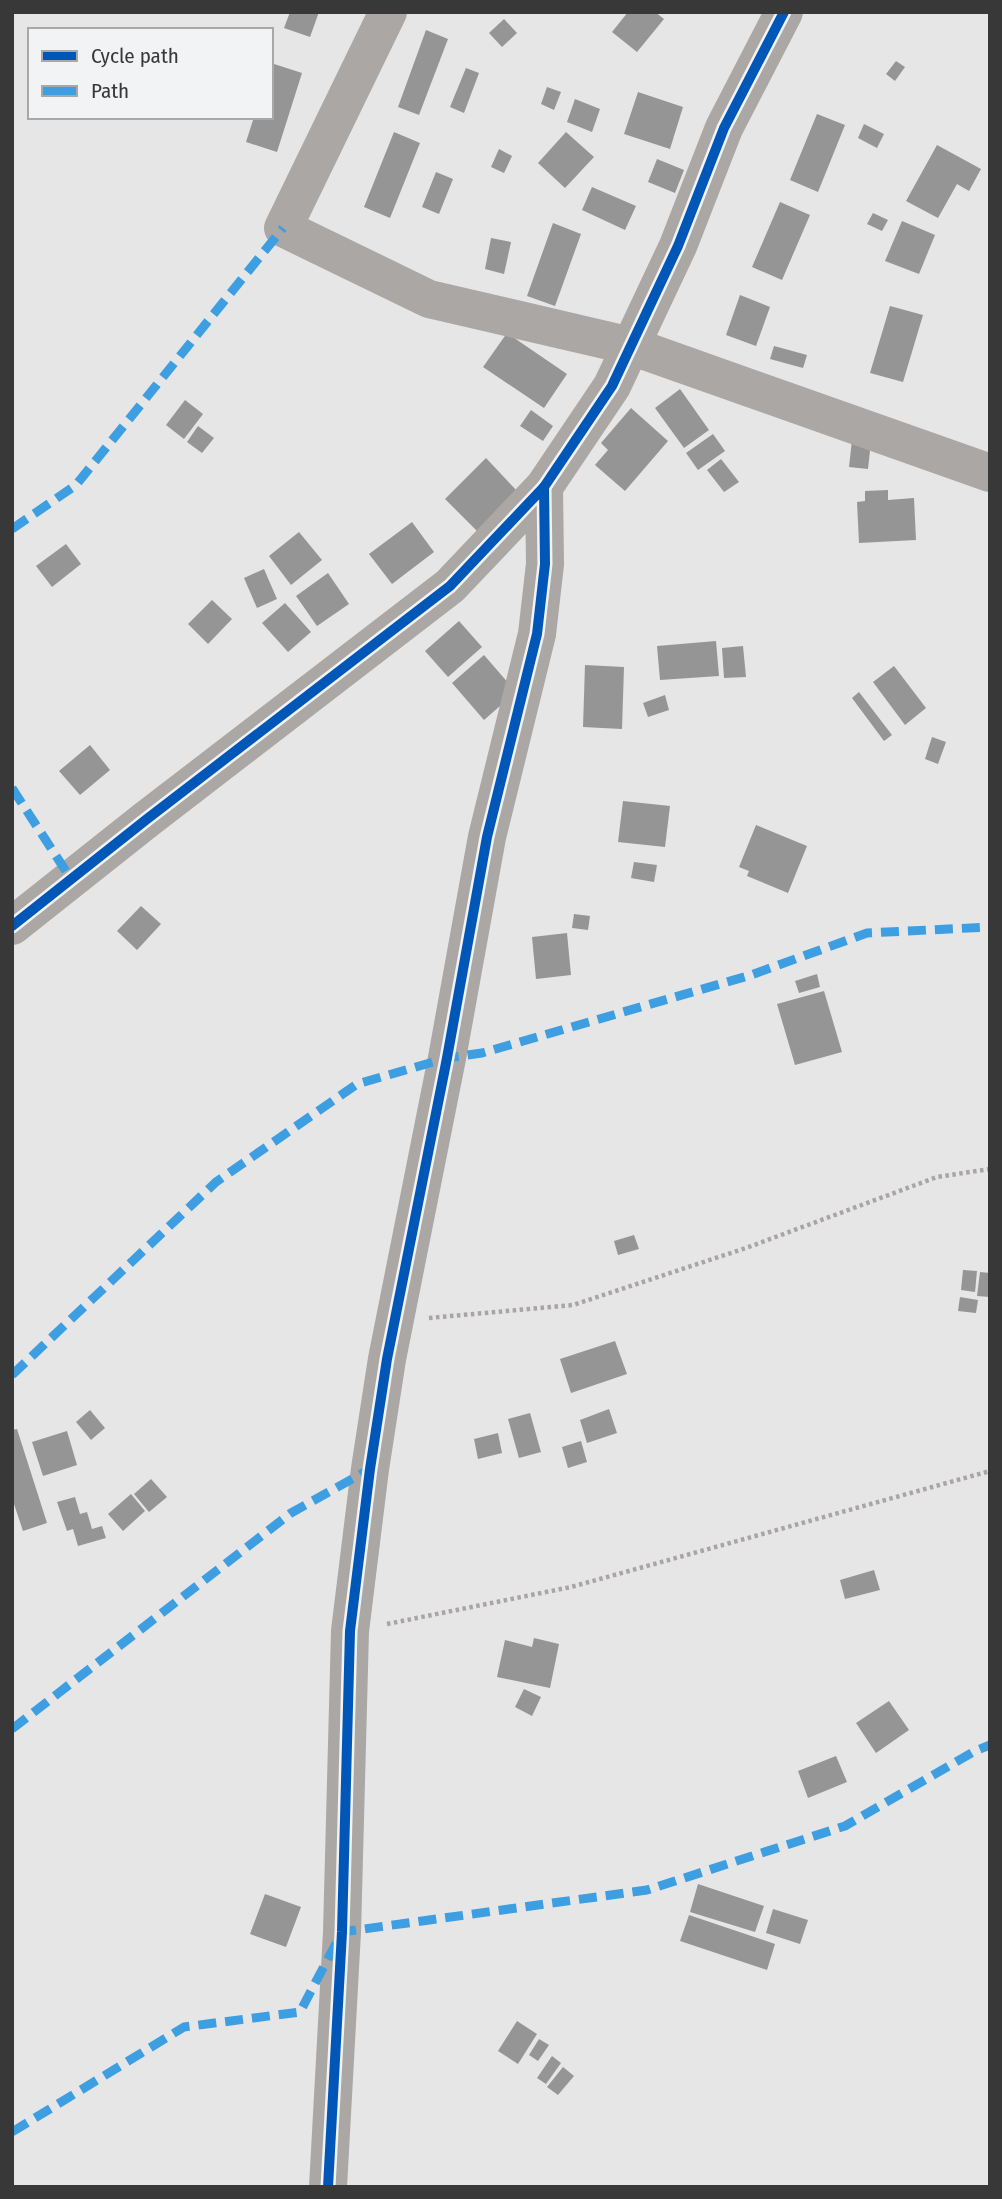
<svg xmlns="http://www.w3.org/2000/svg" width="1002" height="2199" font-family="'Fira Sans Condensed',sans-serif">
<style>
.building{fill:#959595}
.lines{fill:none;stroke-linecap:round;stroke-linejoin:round}
.path{stroke:#a8a5a4;stroke-width:4.5;stroke-dasharray:3.5 3.5;stroke-linecap:butt}
.minor{stroke:#aaa7a5;stroke-width:38}
.quiet{stroke:#3e9ee2;stroke-width:9;stroke-dasharray:18 9;stroke-linecap:butt}
.cycleway-casing{stroke:#f2f3f4;stroke-width:15}
.cycleway{stroke:#0057b8;stroke-width:10}
</style>
<rect width="100%" height="100%" fill="#e6e6e6"/>
<g class="building">
<polygon points="290,12 319,12 310,37 284,28"/>
<polygon points="628,12 655,12 664,19 637,52 612,32"/>
<polygon points="504,19 517,33 502,47 489,33"/>
<polygon points="426,30 448,39 419,115 398,107"/>
<polygon points="896,61 905,67 895,81 886,74"/>
<polygon points="271,63 302,73 277,152 246,142 254,117 271,117"/>
<polygon points="466,68 479,73 464,113 450,107"/>
<polygon points="547,87 561,92 554,110 541,104"/>
<polygon points="638,92 683,107 670,149 624,134"/>
<polygon points="575,99 600,109 592,132 567,122"/>
<polygon points="817,114 845,125 818,192 790,180"/>
<polygon points="864,124 884,134 877,148 858,138"/>
<polygon points="394,132 420,143 390,218 364,207"/>
<polygon points="566,132 594,157 565,188 538,163"/>
<polygon points="937,145 981,169 969,191 957,184 938,218 906,201"/>
<polygon points="499,149 512,156 504,173 491,167"/>
<polygon points="657,159 684,170 675,193 648,182"/>
<polygon points="436,172 453,179 439,214 422,207"/>
<polygon points="592,187 636,206 625,230 582,210"/>
<polygon points="780,202 810,215 782,280 752,267"/>
<polygon points="873,213 888,220 882,231 867,224"/>
<polygon points="902,221 935,235 919,274 885,261"/>
<polygon points="553,223 581,234 555,306 527,296"/>
<polygon points="491,238 511,242 504,274 485,269"/>
<polygon points="740,295 770,307 756,346 726,335"/>
<polygon points="890,306 923,315 903,382 870,373"/>
<polygon points="507,333 567,374 544,408 483,367"/>
<polygon points="774,346 807,355 803,368 770,359"/>
<polygon points="680,389 709,430 684,448 655,408"/>
<polygon points="185,400 203,414 184,439 166,425"/>
<polygon points="631,408 668,441 625,491 595,465 608,450 601,443"/>
<polygon points="531,410 553,426 543,441 520,426"/>
<polygon points="198,426 214,438 202,453 187,442"/>
<polygon points="713,434 725,451 698,470 686,453"/>
<polygon points="852,440 871,442 868,469 849,467"/>
<polygon points="486,458 518,492 478,532 445,499"/>
<polygon points="721,459 739,482 724,492 707,470"/>
<polygon points="888,490 888,500 914,498 916,540 859,543 857,502 865,501 865,491"/>
<polygon points="412,522 434,552 392,584 369,554"/>
<polygon points="299,532 322,560 291,585 269,556"/>
<polygon points="66,544 81,564 52,587 36,566"/>
<polygon points="264,569 277,599 257,608 244,578"/>
<polygon points="328,573 349,604 317,626 296,596"/>
<polygon points="212,600 232,619 208,644 188,624"/>
<polygon points="285,603 311,632 288,652 262,623"/>
<polygon points="459,621 482,647 448,677 425,651"/>
<polygon points="716,641 719,676 660,680 657,646"/>
<polygon points="743,646 746,677 724,678 722,648"/>
<polygon points="484,655 516,692 484,720 452,683"/>
<polygon points="585,665 624,667 622,729 583,727"/>
<polygon points="894,666 926,708 905,725 873,682"/>
<polygon points="859,692 892,735 884,741 852,698"/>
<polygon points="665,695 669,710 648,717 643,703"/>
<polygon points="932,737 946,742 938,764 925,759"/>
<polygon points="90,745 110,770 80,795 59,771"/>
<polygon points="623,801 670,806 665,847 618,842"/>
<polygon points="756,825 807,846 788,893 747,876 749,871 739,867"/>
<polygon points="634,862 657,865 654,882 631,878"/>
<polygon points="141,906 161,924 137,950 117,931"/>
<polygon points="574,914 590,916 588,930 572,928"/>
<polygon points="567,933 571,975 536,979 532,937"/>
<polygon points="817,974 820,987 799,993 795,981"/>
<polygon points="824,991 842,1052 795,1065 777,1004"/>
<polygon points="634,1235 639,1249 618,1255 614,1241"/>
<polygon points="963,1270 977,1271 975,1292 961,1290"/>
<polygon points="980,1272 990,1273 990,1297 977,1296"/>
<polygon points="960,1297 978,1300 976,1313 958,1311"/>
<polygon points="615,1341 627,1374 571,1393 560,1359"/>
<polygon points="609,1409 617,1433 587,1443 580,1420"/>
<polygon points="90,1410 105,1428 91,1440 76,1422"/>
<polygon points="530,1413 541,1452 519,1458 508,1419"/>
<polygon points="17,1429 47,1523 23,1531 12,1498 12,1430"/>
<polygon points="67,1431 77,1465 43,1476 32,1442"/>
<polygon points="498,1433 502,1453 478,1459 474,1439"/>
<polygon points="581,1441 587,1462 568,1468 562,1447"/>
<polygon points="151,1479 167,1497 149,1512 134,1494"/>
<polygon points="131,1494 145,1511 123,1531 108,1514"/>
<polygon points="75,1497 80,1514 87,1512 92,1529 102,1526 106,1538 78,1546 73,1529 67,1531 57,1502"/>
<polygon points="874,1570 880,1590 845,1599 840,1580"/>
<polygon points="534,1638 559,1644 550,1688 497,1677 505,1640 532,1647"/>
<polygon points="524,1689 541,1697 532,1716 515,1707"/>
<polygon points="889,1701 909,1730 876,1753 856,1723"/>
<polygon points="836,1756 847,1782 808,1798 798,1771"/>
<polygon points="698,1884 764,1906 755,1932 690,1912"/>
<polygon points="265,1894 301,1907 286,1947 250,1934"/>
<polygon points="773,1909 808,1920 800,1944 766,1933"/>
<polygon points="689,1915 775,1944 767,1970 680,1941"/>
<polygon points="517,2021 537,2034 518,2064 498,2051"/>
<polygon points="539,2039 549,2045 538,2061 529,2055"/>
<polygon points="552,2056 561,2063 546,2084 537,2078"/>
<polygon points="563,2067 574,2076 558,2095 547,2087"/>
</g>
<g class="lines">
<g class="path">
<polyline points="429,1318 573,1305 746,1248 937,1177 990,1169"/>
<polyline points="387,1624 571,1587 990,1471"/>
</g>
<g class="minor">
<polyline points="388,12 283,228 429,299 631,346 990,473"/>
<polyline points="12,926 147,819 450,586 544,487 612,386 678,246 724,128 784,12"/>
<polyline points="328,2187 342,1932 350,1631 370,1469 387,1359 447,1058 487,837 537,634 545,564 544,487"/>
</g>
<g class="quiet">
<polyline points="12,529 76,485 283,228"/>
<polyline points="12,788 71,879"/>
<polyline points="12,1375 216,1182 357,1084 447,1058 482,1053 751,975 867,933 990,927"/>
<polyline points="12,1729 291,1513 370,1469"/>
<polyline points="12,2132 184,2027 300,2012 342,1932 647,1890 845,1826 975,1751 990,1745"/>
</g>
<g class="cycleway-casing">
<g id="cycleway">
<polyline points="12,926 147,819 450,586 544,487 612,386 678,246 724,128 784,12"/>
<polyline points="328,2187 342,1932 350,1631 370,1469 387,1359 447,1058 487,837 537,634 545,564 544,487"/>
</g>
</g>
<use href="#cycleway" class="cycleway"/>
</g>
<rect width="1002" height="2199" fill="none" stroke="#383839" stroke-width="28"/>
<rect x="28" y="28" width="245" height="91" fill="#f2f3f4" stroke="#a8a8a9" stroke-width="2"/>
<rect x="42" y="51" width="35" height="10" fill="#0057b8" stroke="#a8a8a9" stroke-width="2"/>
<text x="91" y="63" font-size="21" fill="#383839">Cycle path</text>
<rect x="42" y="86" width="35" height="10" fill="#3e9ee2" stroke="#a8a8a9" stroke-width="2"/>
<text x="91" y="98" font-size="21" fill="#383839">Path</text>
</svg>
